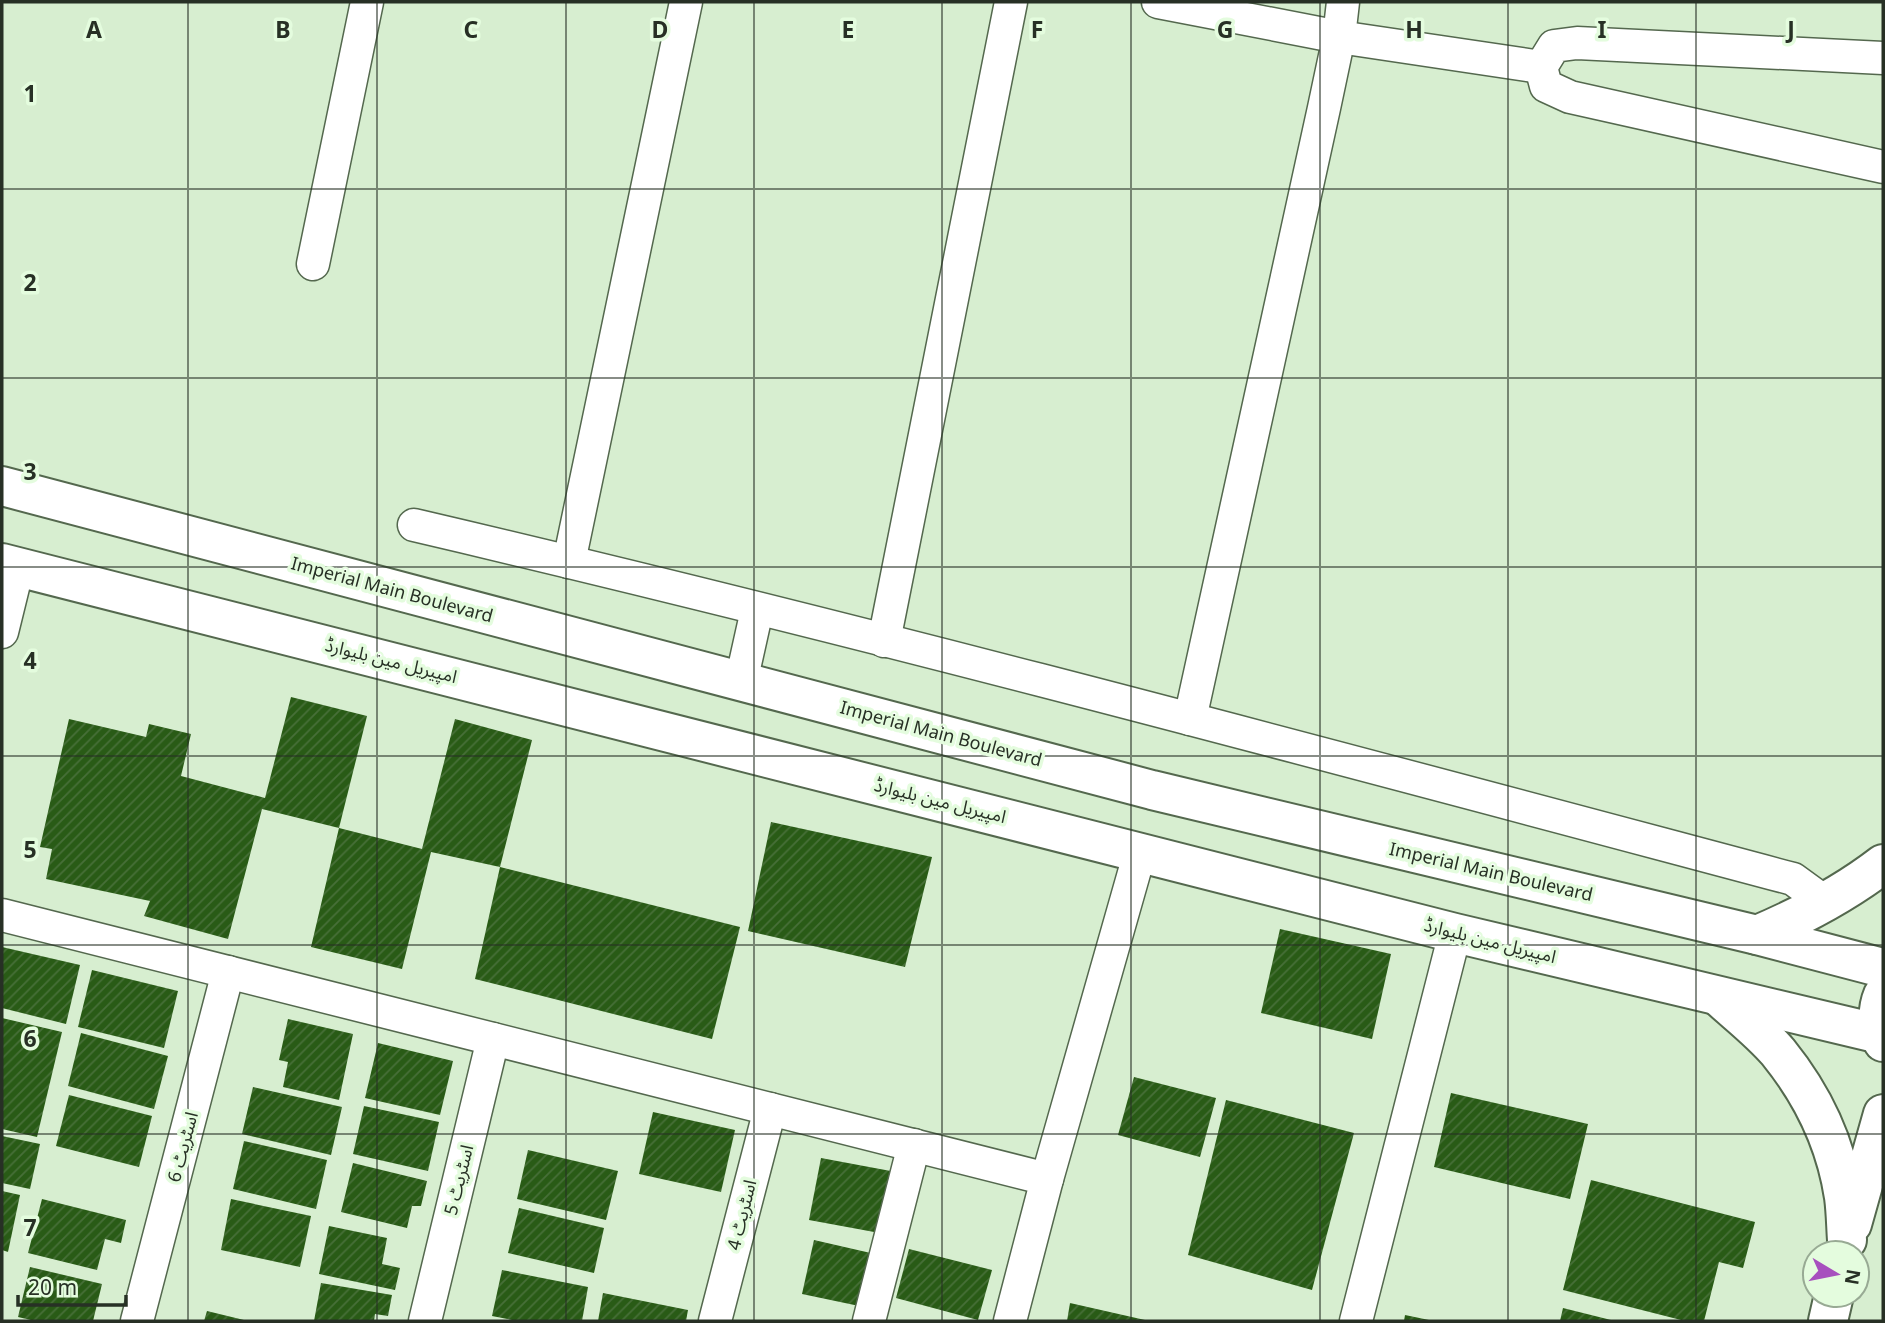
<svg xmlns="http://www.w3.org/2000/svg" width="1885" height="1323" font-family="'Noto Sans','Noto Sans Arabic',sans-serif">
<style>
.building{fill:url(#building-hatch)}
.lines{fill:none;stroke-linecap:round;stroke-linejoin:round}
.street-casing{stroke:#54684e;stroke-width:35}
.secondary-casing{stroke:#54684e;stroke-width:42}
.street{stroke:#fff;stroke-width:32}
.secondary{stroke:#fff;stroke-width:38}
.grid{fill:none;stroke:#273025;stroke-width:2;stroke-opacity:0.55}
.labels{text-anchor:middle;stroke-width:7;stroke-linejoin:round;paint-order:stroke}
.street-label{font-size:18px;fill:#273025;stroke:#e4fcde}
.grid-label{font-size:23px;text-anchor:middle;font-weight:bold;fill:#273025;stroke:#e4fcde;stroke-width:7;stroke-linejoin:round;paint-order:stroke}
</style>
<defs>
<pattern id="building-hatch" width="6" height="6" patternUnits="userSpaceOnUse" patternTransform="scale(1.75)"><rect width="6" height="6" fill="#295b16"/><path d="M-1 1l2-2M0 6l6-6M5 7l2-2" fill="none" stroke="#476f38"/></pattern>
</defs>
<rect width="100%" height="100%" fill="#d7eed0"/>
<g class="building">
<polygon points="291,697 367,716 339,828 262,809 228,939 144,916 150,901 46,879 52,849 40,847 69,719 146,737 149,724 191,734 181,776 265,798"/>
<polygon points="455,719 532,740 500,867 431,852 402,969 311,947 339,828 422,849"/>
<polygon points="771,822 932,857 905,967 748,931"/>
<polygon points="500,867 740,927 712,1039 475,979"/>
<polygon points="1280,929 1391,954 1372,1039 1261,1013"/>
<polygon points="2,947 80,965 66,1024 2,1008"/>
<polygon points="92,970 178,991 164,1048 78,1027"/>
<polygon points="2,1018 62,1032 37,1137 2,1129"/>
<polygon points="288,1019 353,1034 339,1100 283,1087 288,1062 279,1060"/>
<polygon points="81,1033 168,1056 154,1109 68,1086"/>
<polygon points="378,1043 453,1061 440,1115 365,1098"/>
<polygon points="1134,1077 1216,1098 1200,1157 1118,1135"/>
<polygon points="253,1087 342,1107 331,1155 242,1134"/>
<polygon points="1451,1093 1588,1124 1570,1199 1434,1167"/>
<polygon points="69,1095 152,1116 139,1167 56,1146"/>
<polygon points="1226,1100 1354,1133 1312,1290 1188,1255"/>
<polygon points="364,1106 439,1122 428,1171 353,1154"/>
<polygon points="653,1112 735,1130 721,1192 639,1174"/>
<polygon points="2,1136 40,1144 30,1189 2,1183"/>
<polygon points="244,1141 327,1160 316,1209 233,1189"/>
<polygon points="528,1150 618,1171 606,1220 517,1199"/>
<polygon points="821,1158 896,1172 885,1234 809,1220"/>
<polygon points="353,1163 427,1181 421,1206 412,1206 407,1228 341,1212"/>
<polygon points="1591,1180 1755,1222 1743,1268 1719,1262 1704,1321 1685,1321 1563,1290"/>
<polygon points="2,1191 20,1195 8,1252 2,1250"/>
<polygon points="42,1199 126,1220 121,1243 105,1239 97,1270 28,1253"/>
<polygon points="231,1199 311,1216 300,1267 221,1250"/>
<polygon points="519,1208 604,1228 594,1273 508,1253"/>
<polygon points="329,1226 387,1238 382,1264 400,1268 395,1290 319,1274"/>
<polygon points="814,1240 875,1254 864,1307 802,1294"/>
<polygon points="909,1249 992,1270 978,1320 896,1298"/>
<polygon points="30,1267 102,1284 93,1321 35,1321 18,1317"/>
<polygon points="502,1270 588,1287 582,1321 517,1321 492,1316"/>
<polygon points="321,1283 392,1295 388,1316 375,1314 374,1321 314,1321"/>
<polygon points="603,1293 688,1310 686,1321 598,1321"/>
<polygon points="1070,1303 1145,1320 1144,1321 1067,1321"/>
<polygon points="1563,1308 1611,1320 1610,1321 1560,1321"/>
<polygon points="207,1311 244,1320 244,1321 204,1321"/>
<polygon points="1405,1315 1429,1320 1429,1321 1404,1321"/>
</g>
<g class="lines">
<g class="street-casing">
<g id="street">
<polyline points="1158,2 1339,37 1541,67"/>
<polyline points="1883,58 1577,43 1554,46 1541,67 1546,86 1570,97 1883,167"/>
<polyline points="313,264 367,2"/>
<path d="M414,525C876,633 1335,757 1793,879L1826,903"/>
<polyline points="569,562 686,2"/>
<polyline points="2,632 18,567"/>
<polyline points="884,641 1011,2"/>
<polyline points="741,682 757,610"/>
<polyline points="1190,719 1324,108 1339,37 1343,2"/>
<polyline points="2,915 1047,1179"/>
<polyline points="137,1321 228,972"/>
<polyline points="425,1321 493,1039"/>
<polyline points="715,1321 770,1109"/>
<polyline points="869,1321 914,1145"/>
<polyline points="1010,1321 1047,1179 1140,852"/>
<polyline points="1356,1321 1455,933"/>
</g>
</g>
<g class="secondary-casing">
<g id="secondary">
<polyline points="2,486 1152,790 1757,935 1883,968"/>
<polyline points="2,563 1455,933 1880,1034"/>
<path d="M1757,935C1802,916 1844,894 1883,864"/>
<path d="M1883,995C1877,1009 1877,1027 1883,1042"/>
<path d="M1719,997C1739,1015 1761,1032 1778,1052C1812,1094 1836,1144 1844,1197C1846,1212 1846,1226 1847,1240"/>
<polyline points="1852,1224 1883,1114"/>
<polyline points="1828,1321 1834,1295"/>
</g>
</g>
<use href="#street" class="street"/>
<use href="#secondary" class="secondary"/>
</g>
<path class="grid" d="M188,2V1321M377,2V1321M566,2V1321M754,2V1321M942,2V1321M1131,2V1321M1320,2V1321M1508,2V1321M1696,2V1321M2,189H1883M2,378H1883M2,567H1883M2,756H1883M2,945H1883M2,1134H1883"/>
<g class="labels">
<g class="street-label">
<text transform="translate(392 590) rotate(15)" y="6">Imperial Main Boulevard</text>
<text transform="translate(391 661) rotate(14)" y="6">امپیریل مین بلیوارڈ</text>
<text transform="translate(941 734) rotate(15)" y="6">Imperial Main Boulevard</text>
<text transform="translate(940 801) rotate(14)" y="6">امپیریل مین بلیوارڈ</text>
<text transform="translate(1491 872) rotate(13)" y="6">Imperial Main Boulevard</text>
<text transform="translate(1490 941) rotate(14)" y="6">امپیریل مین بلیوارڈ</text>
<text transform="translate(183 1147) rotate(-75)" y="6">اسٹریٹ 6</text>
<text transform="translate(459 1180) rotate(-76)" y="6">اسٹریٹ 5</text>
<text transform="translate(742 1215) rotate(-76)" y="6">اسٹریٹ 4</text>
</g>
</g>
<g class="grid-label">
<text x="94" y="38">A</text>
<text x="283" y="38">B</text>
<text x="471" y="38">C</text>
<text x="660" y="38">D</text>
<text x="848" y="38">E</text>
<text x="1037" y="38">F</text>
<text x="1225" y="38">G</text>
<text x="1414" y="38">H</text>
<text x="1602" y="38">I</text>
<text x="1791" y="38">J</text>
<text x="30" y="102">1</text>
<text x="30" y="291">2</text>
<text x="30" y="480">3</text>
<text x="30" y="669">4</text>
<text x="30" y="858">5</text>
<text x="30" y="1047">6</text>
<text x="30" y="1236">7</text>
</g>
<rect width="1885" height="1323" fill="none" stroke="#273025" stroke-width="7"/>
<g transform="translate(1836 1274) rotate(100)"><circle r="33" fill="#e4fcde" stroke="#98aa94" stroke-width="2"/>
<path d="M0-5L12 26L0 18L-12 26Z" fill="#a750be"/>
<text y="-10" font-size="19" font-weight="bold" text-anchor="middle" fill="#273025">N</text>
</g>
<path d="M18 1295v10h108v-10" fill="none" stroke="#273025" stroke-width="3.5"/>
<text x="28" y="1295" font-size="21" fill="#273025" stroke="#e4fcde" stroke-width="5" paint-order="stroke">20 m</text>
</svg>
